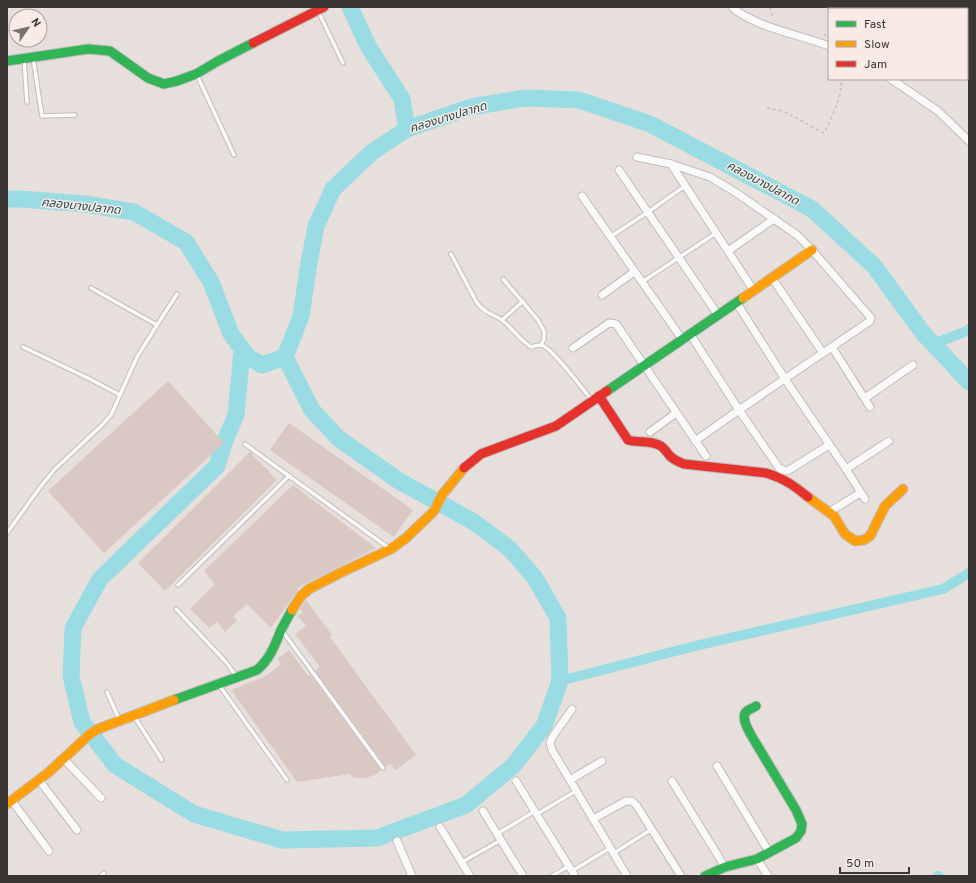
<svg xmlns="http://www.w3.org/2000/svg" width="976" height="883" font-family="Overpass,'Noto Sans Thai',sans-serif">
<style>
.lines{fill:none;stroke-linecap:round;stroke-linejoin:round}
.canal{stroke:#9adce3;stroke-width:10}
.river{stroke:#9adce3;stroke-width:17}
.building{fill:#dac9c2}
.lane-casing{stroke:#c2bcba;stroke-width:5.5}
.street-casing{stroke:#c2bcba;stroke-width:9}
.fast-casing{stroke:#c2bcba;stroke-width:11}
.slow-casing{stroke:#c2bcba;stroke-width:11}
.jam-casing{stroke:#c2bcba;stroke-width:11}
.path{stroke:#c3c0bf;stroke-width:1.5;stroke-dasharray:3 3;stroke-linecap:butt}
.lane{stroke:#fbfafa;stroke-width:3.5}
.street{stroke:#fbfafa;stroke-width:7}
.fast{stroke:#30b455;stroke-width:9}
.slow{stroke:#ff9f0a;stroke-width:9}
.jam{stroke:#e5322d;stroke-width:9}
.labels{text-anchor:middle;stroke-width:3;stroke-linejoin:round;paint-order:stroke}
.water-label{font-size:12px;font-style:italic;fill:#224e53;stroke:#f8eae5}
</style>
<rect width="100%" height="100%" fill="#e6dfdc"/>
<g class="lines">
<g class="canal">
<polyline points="933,344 967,331 969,329"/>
<polyline points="560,681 691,647 943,589 969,573"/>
<polyline points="938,876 939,876"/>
</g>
<g class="river">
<polyline points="350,7 368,46 402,99 407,129"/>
<polyline points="7,199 20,199 85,204 134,212 186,242 211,282 231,334 248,357 262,365 285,357 301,316 309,263 316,226 333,189 372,152 407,129 471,107 525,98 579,100 650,124 812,209 874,266 923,333 969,382"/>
<polyline points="242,350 236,415 224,443 217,466 100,579 73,628 71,676 82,722 115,765 194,814 282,840 377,838 466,805 514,765 544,726 560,681 558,618 535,578 510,549 474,522 399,481 338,438 312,410 285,357"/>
</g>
</g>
<g class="building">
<polygon points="168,381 224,443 104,553 48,491"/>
<polygon points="289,423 413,510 394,537 270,450"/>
<polygon points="250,452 277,480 165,591 138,563"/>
<polygon points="293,485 376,548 297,588 298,590 271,628 247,604 233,616 237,621 225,632 217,622 209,628 190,609 215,584 204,571"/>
<polygon points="306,600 332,635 330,637 416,755 395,770 390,764 386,767 315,671 320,667 295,634 306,626 298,616 303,613 300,609"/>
<polygon points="289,650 308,676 310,674 381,770 375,775 366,778 359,778 352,777 350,774 297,782 231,690 266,676 281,664 277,659"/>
</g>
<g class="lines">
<g class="lane-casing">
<g id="lane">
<polyline points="318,11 343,63"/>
<polyline points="33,58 42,116 75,115"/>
<polyline points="24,59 27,102"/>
<polyline points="197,75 234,155"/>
<polyline points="610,237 648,212 685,186"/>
<path d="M451,254L477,303C481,307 484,311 489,313C494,316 499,317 503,321C513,329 520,340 531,347C534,346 538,345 541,345C551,346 583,390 592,400"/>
<polyline points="503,279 538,320 544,331 544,339 541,345"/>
<polyline points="642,282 716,233"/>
<polyline points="91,288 157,325"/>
<polyline points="502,320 523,301"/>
<polyline points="23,347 88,378 120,395"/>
<polyline points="245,444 289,476"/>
<polyline points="7,533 41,486 55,469 102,425 111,415 137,357 157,325 177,294"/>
<polyline points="178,585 289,476 389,548"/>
<polyline points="176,609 226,662 236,676"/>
<polyline points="283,632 383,768"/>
<polyline points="219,685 287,780"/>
<polyline points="107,692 119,719"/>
<polyline points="134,716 162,760"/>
<polyline points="537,814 576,791"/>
<polyline points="497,834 535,811"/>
<polyline points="614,853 652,829"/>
<polyline points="462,862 501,840"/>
<polyline points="572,871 610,848"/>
<polyline points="101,876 104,873"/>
<polyline points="552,876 569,866"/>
</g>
</g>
<g class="street-casing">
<g id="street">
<path d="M732,7C756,28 799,34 829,46"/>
<polyline points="891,79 938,111 969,141"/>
<polyline points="637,157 671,164 710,177 735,192 797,235 812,250 871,318 870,321 739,410 695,441"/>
<polyline points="671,164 754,291"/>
<polyline points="619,170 718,315"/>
<polyline points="582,196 682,339"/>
<polyline points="728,251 774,219"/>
<polyline points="772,278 823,353"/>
<polyline points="602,295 634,272"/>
<polyline points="736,302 785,379 846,469 865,499"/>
<polyline points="690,334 739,410 779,468 785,471 789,470 829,445"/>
<polyline points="832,347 870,407"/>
<polyline points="573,348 609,323 616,324 706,456"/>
<polyline points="865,398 913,365"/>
<polyline points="650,432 676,413"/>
<polyline points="846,469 889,441"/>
<polyline points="834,509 860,493"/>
<polyline points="572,709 553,736 550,742 552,750 627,876"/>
<polyline points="63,758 101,798"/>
<polyline points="717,766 769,852"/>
<polyline points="39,780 77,830"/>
<polyline points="570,780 602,761"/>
<polyline points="516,781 575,876"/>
<polyline points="672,781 725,867"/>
<polyline points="12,801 49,851"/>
<polyline points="483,811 523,876"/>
<polyline points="593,819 626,801 632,801 637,806 681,876"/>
<polyline points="440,827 470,876"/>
<polyline points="397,841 412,876"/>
<polyline points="757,859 768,876"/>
</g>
</g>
<g class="fast-casing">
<g id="fast">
<polyline points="7,61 88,49 110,51 148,78 164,84 177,81 196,74 218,61 253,43"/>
<polyline points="607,391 743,298"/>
<path d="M174,700L257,670C270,659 275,645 281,630C285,623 288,617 292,610"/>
<path d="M705,876L725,867L757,859L796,838L801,831L802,824L796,810L751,735C748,729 740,717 747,711C750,709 753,708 756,706"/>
</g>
</g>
<g class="slow-casing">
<g id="slow">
<polyline points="743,298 812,250"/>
<polyline points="808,497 834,516 845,534 855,541 864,540 870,536 885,506 903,489"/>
<polyline points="292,610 301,596 309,589 340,573 391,549 406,538 434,511 442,495 464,468"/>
<polyline points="7,804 49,772 90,734 98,729 174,700"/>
</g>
</g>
<g class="jam-casing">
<g id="jam">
<polyline points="253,43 324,7"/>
<path d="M599,396L628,440C638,443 650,440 659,445C664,447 667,453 670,456C674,460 679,462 684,464L766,473C785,479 793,485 808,497"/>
<polyline points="464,468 481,454 556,426 607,391"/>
</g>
</g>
<g class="path">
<polyline points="770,7 773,19"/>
<polyline points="833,7 833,9"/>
<polyline points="824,36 829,31"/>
<path d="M767,108L783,111L824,133C830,122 835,110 839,98C841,92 840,85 843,79"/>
</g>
<use href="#lane" class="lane"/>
<use href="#street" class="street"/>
<use href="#fast" class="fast"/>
<use href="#slow" class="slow"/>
<use href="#jam" class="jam"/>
</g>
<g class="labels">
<g class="water-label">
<text transform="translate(448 117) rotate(-17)" y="4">คลองบางปลากด</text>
<text transform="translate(763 183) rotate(28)" y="4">คลองบางปลากด</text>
<text transform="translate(81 206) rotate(6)" y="4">คลองบางปลากด</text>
</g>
</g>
<rect width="976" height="883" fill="none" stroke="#3b3634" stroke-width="16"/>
<rect x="828" y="8" width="140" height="72" fill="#f8eae5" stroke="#aca29e"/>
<rect x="836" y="21" width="20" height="6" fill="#30b455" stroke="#aca29e"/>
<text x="864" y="28" font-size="12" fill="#3b3634">Fast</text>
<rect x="836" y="41" width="20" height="6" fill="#ff9f0a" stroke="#aca29e"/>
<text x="864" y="48" font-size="12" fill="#3b3634">Slow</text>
<rect x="836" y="61" width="20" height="6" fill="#e5322d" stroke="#aca29e"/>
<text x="864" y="68" font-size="12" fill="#3b3634">Jam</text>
<g transform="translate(28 28) rotate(56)"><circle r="19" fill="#f8eae5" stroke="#aca29e"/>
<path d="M0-3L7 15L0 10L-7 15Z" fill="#77716f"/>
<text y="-6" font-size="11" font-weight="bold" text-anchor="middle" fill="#3b3634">N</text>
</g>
<path d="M840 867v6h69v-6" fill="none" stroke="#3b3634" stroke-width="2"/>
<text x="846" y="867" font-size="12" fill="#3b3634" stroke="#f8eae5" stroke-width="3" paint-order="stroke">50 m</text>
</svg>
